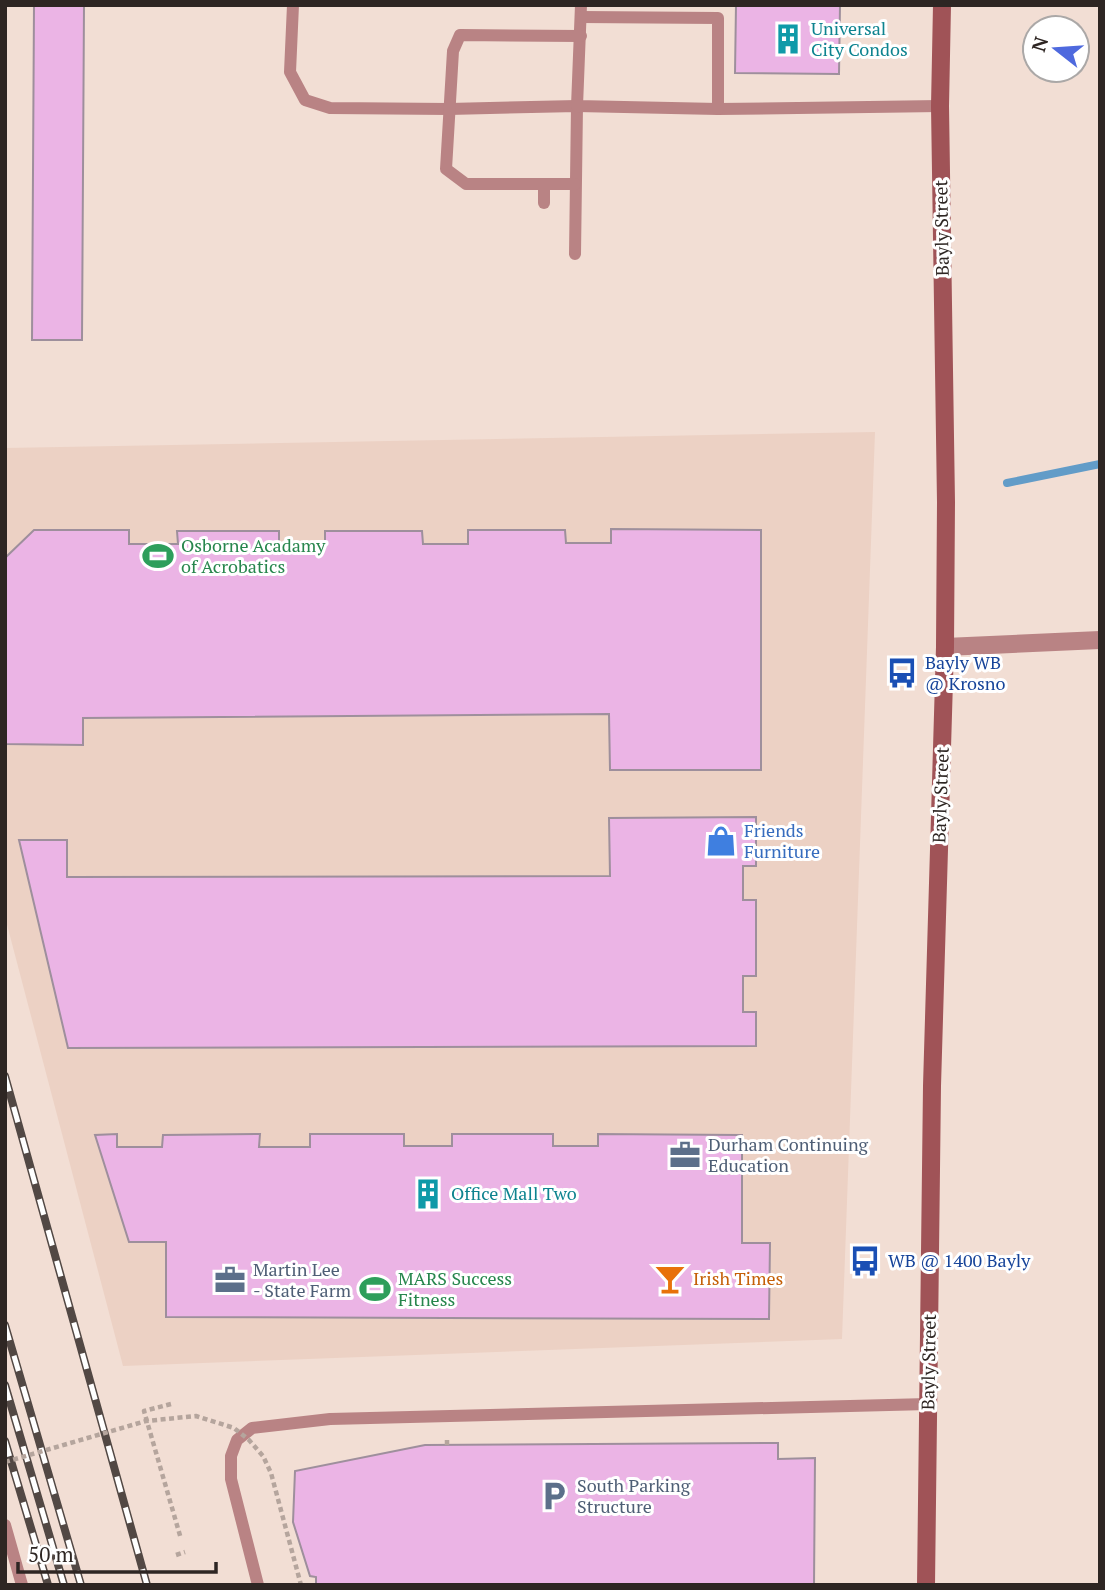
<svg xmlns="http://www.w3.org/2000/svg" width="1105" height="1590" font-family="'PT Serif',serif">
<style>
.built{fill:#ecd1c4}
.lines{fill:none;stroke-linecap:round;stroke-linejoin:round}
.stream{stroke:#629cc8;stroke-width:8}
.building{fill:#ebb4e5;stroke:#9e8f9c;stroke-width:2}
.path{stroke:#b5a59d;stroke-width:4.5;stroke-dasharray:5 3.5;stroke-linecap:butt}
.lane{stroke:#b98384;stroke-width:12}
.street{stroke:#b98384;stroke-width:18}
.secondary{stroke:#a05357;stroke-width:18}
.rail-casing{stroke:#524844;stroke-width:8}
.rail{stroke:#fff;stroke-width:5;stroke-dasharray:16;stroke-linecap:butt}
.path-bridge{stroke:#b5a59d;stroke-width:4.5;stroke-dasharray:5 3.5;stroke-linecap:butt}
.labels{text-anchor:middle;stroke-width:6;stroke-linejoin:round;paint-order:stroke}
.culture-label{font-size:18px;fill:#0d838f;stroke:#fff;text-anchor:start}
.street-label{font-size:18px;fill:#2e2623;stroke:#fff}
.leisure-label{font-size:18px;fill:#27864d;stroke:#fff;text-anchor:start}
.transit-label{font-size:18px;fill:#164399;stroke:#fff;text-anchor:start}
.shop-label{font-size:18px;fill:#366cbe;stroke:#fff;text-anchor:start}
.service-label{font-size:18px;fill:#4e5e75;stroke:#fff;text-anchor:start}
.food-label{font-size:18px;fill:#c56008;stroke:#fff;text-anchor:start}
</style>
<rect width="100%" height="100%" fill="#f2ded4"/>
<polygon class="built" points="875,432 842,1339 123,1366 5,917 5,448"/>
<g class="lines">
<polyline class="stream" points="1007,483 1100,464"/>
</g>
<g class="building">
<polygon points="34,5 84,5 82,340 32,340"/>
<polygon points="736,5 840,5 839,74 735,73"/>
<polygon points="611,529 761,530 761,770 610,770 609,714 83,718 83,745 5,744 5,558 34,530 129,530 129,544 178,544 177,531 279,531 279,544 325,544 325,531 422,531 423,544 468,544 468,530 565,530 566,543 611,543"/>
<polygon points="756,817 756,866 743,866 743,900 756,900 756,976 743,976 743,1012 756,1012 756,1046 68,1048 19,840 67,840 67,877 610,876 609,818"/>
<polygon points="117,1134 117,1147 162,1147 163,1135 260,1134 259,1147 310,1147 310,1134 404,1134 404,1146 452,1146 452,1134 553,1134 553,1146 598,1146 598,1134 742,1135 742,1243 770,1243 769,1319 166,1317 166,1242 129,1242 95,1135"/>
<polygon points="778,1443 778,1459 815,1458 814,1585 316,1585 316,1577 310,1576 293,1522 295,1471 425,1445"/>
</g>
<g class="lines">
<g class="path">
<polyline points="171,1404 144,1411 181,1539"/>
<polyline points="447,1445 447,1439"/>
<polyline points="176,1555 185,1552"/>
</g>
<g class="lane">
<polyline points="293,5 290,72 305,100 330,108 449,109 577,106 575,254"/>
<polyline points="581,5 577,106 718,109 940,106"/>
<polyline points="581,17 718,18 718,109"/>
<polyline points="544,184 544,203"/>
<polyline points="575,184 466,184 446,169 453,51 460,35 581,36"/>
<polyline points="5,1525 22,1585"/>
<polyline points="258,1585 231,1479 231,1456 237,1440 252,1428 330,1419 928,1404"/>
</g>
<polyline class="street" points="945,647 1100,640"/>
<polyline class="secondary" points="926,1585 932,1086 945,647 946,502 940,106 942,5"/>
<g class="rail-casing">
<g id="rail">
<polyline points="5,1076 147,1585"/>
<polyline points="5,1325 81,1585"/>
<polyline points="5,1385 64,1585"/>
<polyline points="5,1441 48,1585"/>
</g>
</g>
<use href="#rail" class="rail"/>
<polyline class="path-bridge" points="5,1462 146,1421 196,1416 234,1428 249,1440 263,1456 271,1473 301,1585"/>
</g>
<defs>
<g id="building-bare" transform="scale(2.415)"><path d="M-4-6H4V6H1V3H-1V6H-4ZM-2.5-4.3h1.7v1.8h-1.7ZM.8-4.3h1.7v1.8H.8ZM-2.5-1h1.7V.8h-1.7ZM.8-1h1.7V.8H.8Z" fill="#0f9aa8" stroke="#fff" stroke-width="2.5" paint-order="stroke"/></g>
<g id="stadium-bare" transform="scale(2.415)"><path d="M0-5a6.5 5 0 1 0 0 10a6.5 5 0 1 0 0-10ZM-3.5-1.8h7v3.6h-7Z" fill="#2e9e5b" stroke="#fff" stroke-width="2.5" paint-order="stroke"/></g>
<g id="bus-bare" transform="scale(2.415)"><path d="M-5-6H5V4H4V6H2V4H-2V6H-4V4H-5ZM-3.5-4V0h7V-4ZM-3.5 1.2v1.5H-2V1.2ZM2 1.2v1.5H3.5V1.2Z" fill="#1a4fb4" stroke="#fff" stroke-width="2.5" paint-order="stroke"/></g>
<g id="shop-bare" transform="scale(2.415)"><path d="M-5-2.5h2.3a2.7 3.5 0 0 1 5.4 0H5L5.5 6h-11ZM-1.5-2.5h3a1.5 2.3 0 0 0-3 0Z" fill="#3f7fe0" stroke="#fff" stroke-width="2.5" paint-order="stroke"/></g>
<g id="office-bare" transform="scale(2.415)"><path d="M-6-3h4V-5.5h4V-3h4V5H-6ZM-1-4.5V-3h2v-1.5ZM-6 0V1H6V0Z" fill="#5c6f8a" stroke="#fff" stroke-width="2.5" paint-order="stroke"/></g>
<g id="bar-bare" transform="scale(2.415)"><path d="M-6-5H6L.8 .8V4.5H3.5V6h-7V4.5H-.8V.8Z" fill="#e8710a" stroke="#fff" stroke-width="2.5" paint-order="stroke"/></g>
<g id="parking-bare" transform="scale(2.415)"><path d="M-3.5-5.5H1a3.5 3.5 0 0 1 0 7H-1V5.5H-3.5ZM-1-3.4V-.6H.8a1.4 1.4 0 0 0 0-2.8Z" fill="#5c6f8a" stroke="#fff" stroke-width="2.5" paint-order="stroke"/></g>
</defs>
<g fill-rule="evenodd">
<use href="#building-bare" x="788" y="39"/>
<use href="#stadium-bare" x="158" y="556"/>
<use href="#bus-bare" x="902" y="673"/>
<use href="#shop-bare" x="721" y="841"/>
<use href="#office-bare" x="685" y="1155"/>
<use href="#building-bare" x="428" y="1194"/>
<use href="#bus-bare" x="865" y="1261"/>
<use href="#bar-bare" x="670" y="1279"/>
<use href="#office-bare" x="230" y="1280"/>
<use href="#stadium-bare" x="375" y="1289"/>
<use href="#parking-bare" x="554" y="1496"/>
</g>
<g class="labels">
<g class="culture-label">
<text x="811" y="35">Universal<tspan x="811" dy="21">City Condos</tspan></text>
<text x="451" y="1200">Office Mall Two</text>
</g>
<g class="street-label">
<text transform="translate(942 228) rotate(-91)" y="6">Bayly Street</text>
<text transform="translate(941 795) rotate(-88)" y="6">Bayly Street</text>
<text transform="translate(929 1362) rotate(-89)" y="6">Bayly Street</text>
</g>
<g class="leisure-label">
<text x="181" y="552">Osborne Acadamy<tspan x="181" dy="21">of Acrobatics</tspan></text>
<text x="398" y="1285">MARS Success<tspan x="398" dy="21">Fitness</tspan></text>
</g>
<g class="transit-label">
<text x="925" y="669">Bayly WB<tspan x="925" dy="21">@ Krosno</tspan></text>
<text x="888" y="1267">WB @ 1400 Bayly</text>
</g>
<g class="shop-label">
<text x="744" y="837">Friends<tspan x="744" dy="21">Furniture</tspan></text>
</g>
<g class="service-label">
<text x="708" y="1151">Durham Continuing<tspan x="708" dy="21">Education</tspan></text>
<text x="253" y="1276">Martin Lee<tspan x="253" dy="21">- State Farm</tspan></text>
<text x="577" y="1492">South Parking<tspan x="577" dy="21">Structure</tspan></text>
</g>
<g class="food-label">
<text x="693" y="1285">Irish Times</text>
</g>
</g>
<rect width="1105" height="1590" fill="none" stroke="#2e2623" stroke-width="14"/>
<g transform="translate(1056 49) rotate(287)"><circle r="33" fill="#ffffff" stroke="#aba8a7" stroke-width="2"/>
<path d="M0-5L12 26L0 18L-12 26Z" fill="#4e69de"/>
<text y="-10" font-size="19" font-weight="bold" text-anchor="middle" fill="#2e2623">N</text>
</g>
<path d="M18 1562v10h198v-10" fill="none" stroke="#2e2623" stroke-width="3.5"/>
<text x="28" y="1562" font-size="21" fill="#2e2623" stroke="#ffffff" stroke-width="5" paint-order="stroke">50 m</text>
</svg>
